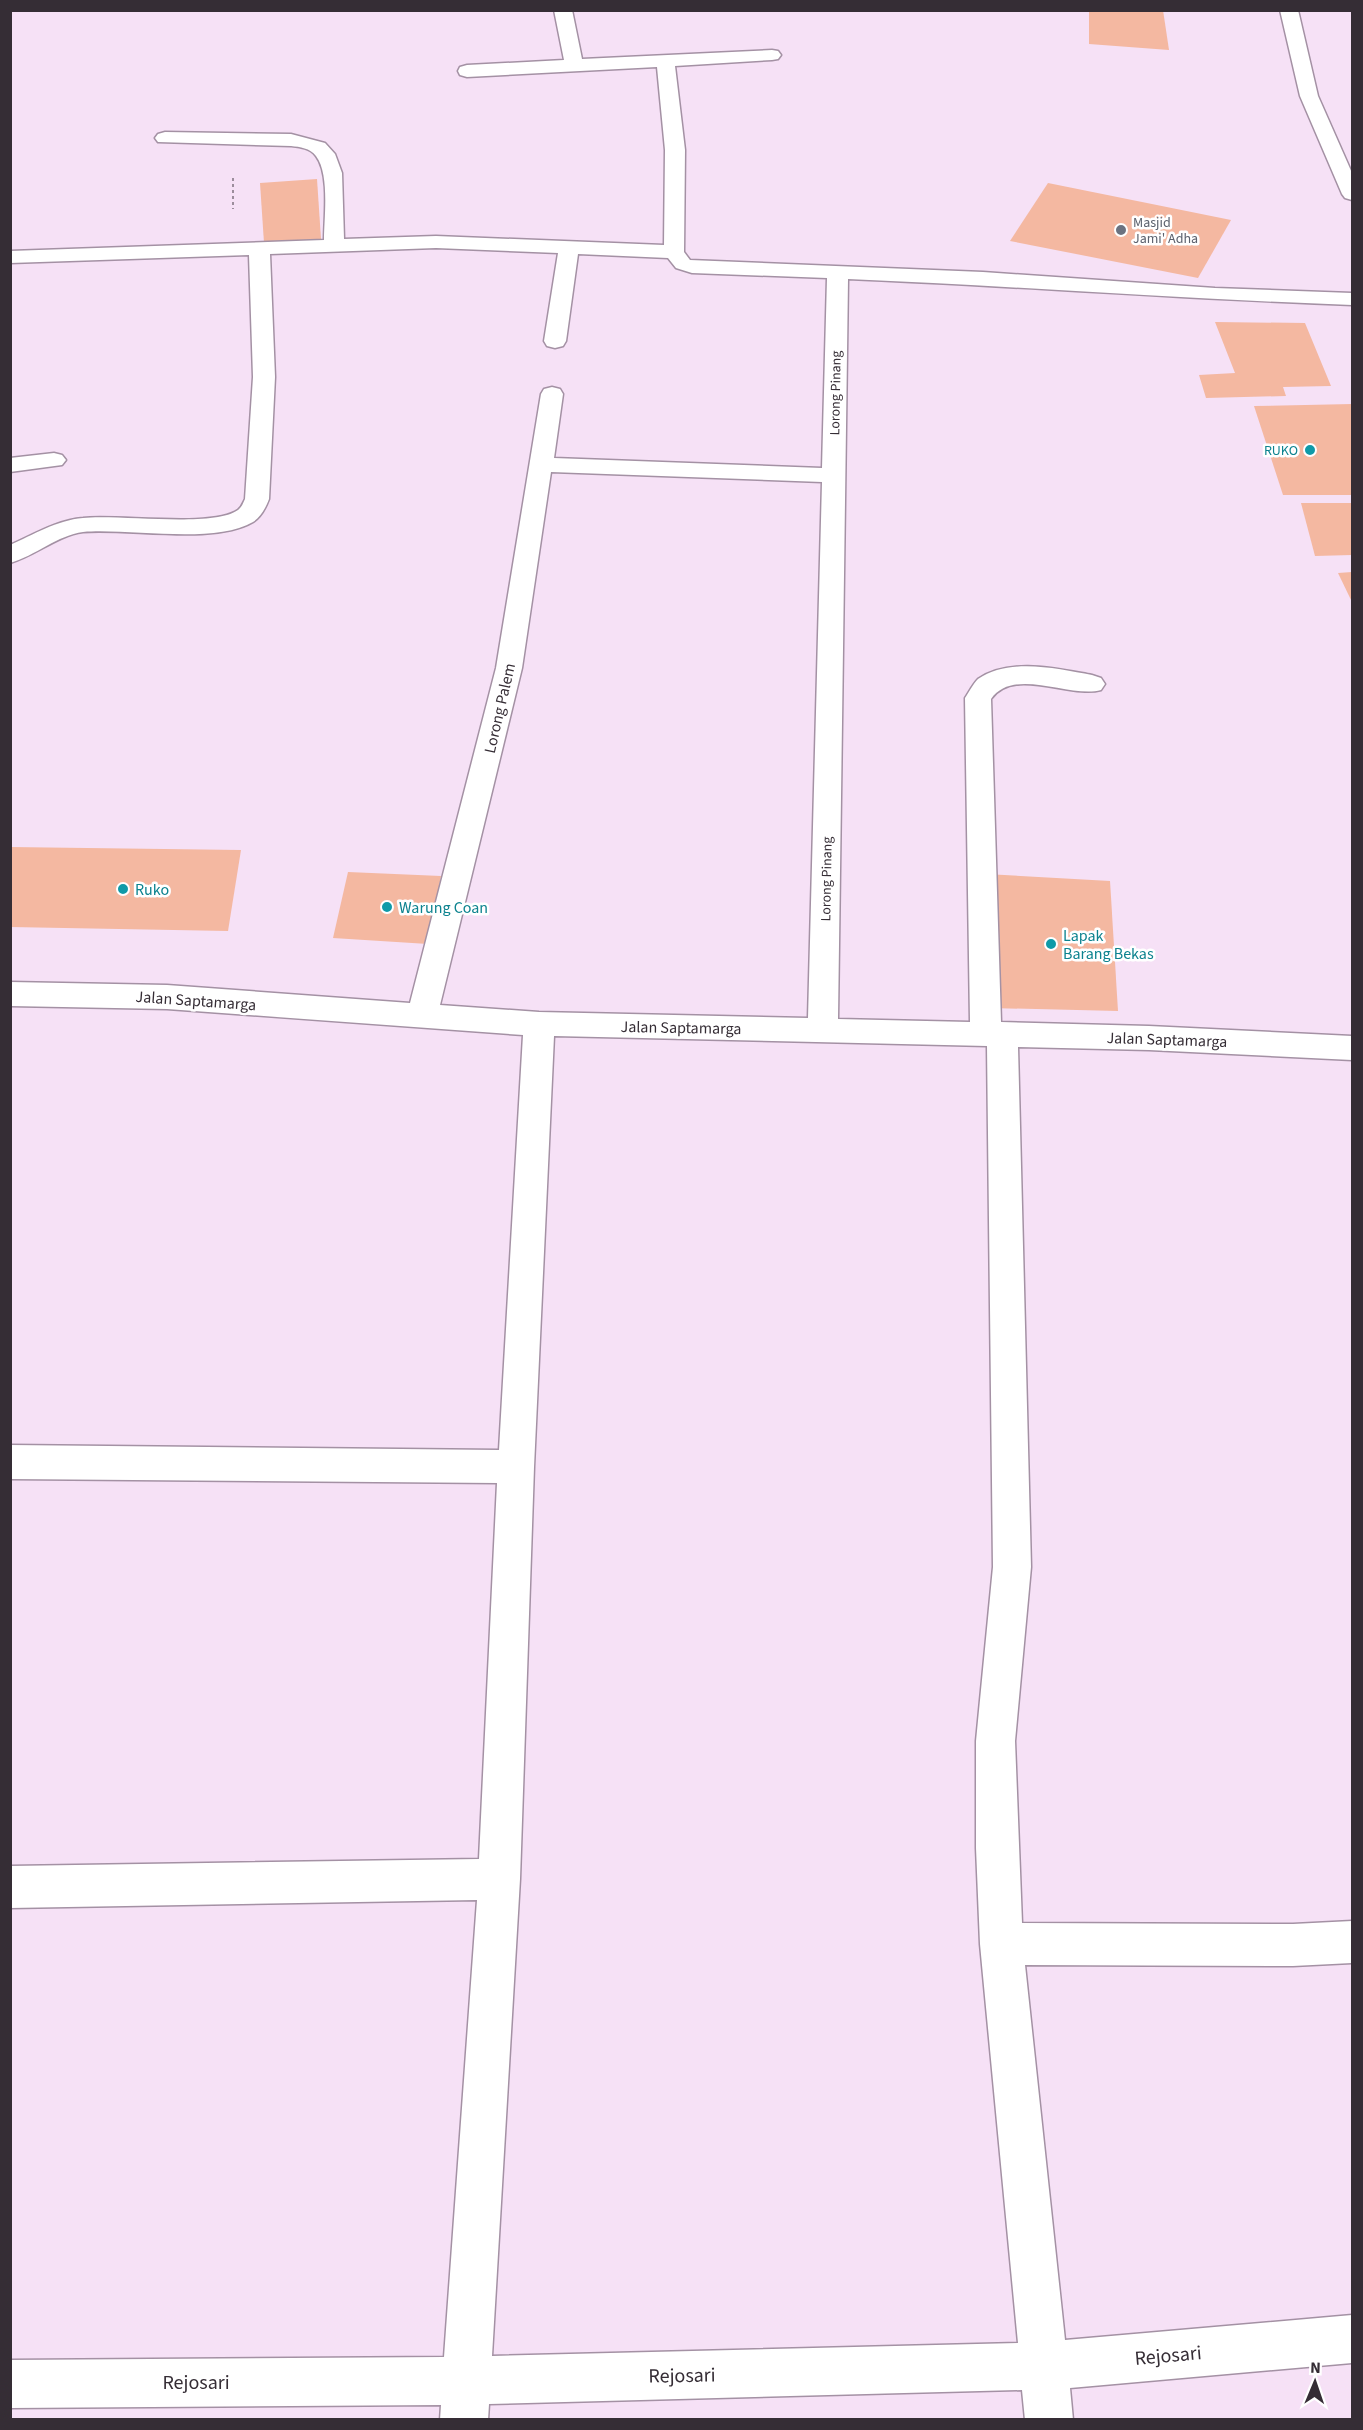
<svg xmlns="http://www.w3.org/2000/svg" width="1363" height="2430" font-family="'Source Sans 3',sans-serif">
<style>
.building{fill:#f4b8a1}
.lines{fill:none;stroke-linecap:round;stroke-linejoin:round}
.street-casing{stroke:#a491a4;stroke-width:3}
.secondary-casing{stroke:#a491a4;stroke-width:3}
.path{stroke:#9c8d9c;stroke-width:2;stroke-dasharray:3 3;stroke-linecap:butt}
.street{fill:#fff;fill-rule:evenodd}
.secondary{fill:#fff;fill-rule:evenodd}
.worship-dot{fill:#6b7280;stroke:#fff;stroke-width:2}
.culture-dot{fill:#0f9aa8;stroke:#fff;stroke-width:2}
.labels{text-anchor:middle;stroke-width:5;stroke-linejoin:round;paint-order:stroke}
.far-worship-label{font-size:14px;fill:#5b616d;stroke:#fff;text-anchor:start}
.far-street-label{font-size:14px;fill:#352d35;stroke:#fff}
.far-culture-label{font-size:14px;fill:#0d838f;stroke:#fff;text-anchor:end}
.street-label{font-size:16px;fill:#352d35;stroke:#fff}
.culture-label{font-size:16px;fill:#0d838f;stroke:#fff;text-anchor:start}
.near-street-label{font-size:20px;fill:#352d35;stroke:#fff}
</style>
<rect width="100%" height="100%" fill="#f6e1f6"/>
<g class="building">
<polygon points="1089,10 1163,10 1169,50 1089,44"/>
<polygon points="317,179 321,239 264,243 260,183"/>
<polygon points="1048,183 1231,220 1198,278 1010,241"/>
<polygon points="1215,322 1305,323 1331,386 1283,387 1286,396 1206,398 1199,375 1235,373"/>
<polygon points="1352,404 1352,495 1283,495 1254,406"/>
<polygon points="1301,503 1352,503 1352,555 1315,556"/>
<polygon points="1352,572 1352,602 1338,573"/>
<polygon points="10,847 241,850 228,931 10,927"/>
<polygon points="348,872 441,876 428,944 333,938"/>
<polygon points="986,874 1110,881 1118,1011 990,1008"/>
</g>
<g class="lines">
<g class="street-casing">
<g id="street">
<path d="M554,10H572L582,59L772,50L778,51L781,55L778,59L772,60L675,66L685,150L684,252L690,260L983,272L1215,288L1352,293V305C1184,299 1016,286 848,279L838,1019L970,1022L965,698C969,692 973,684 978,679C1010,657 1058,669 1092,675L1101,678L1105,684L1101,690C1071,699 1014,666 991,699L1001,1022L1149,1026L1352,1036V1060L1149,1050L1018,1047L1031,1567L1015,1741L1022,1923L1293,1924L1352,1921V1963L1293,1966L1025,1965L1065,2340L1352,2315V2363L1070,2388L1073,2420H1025L1022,2390L489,2404L488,2420H440L441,2405L10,2408V2360L444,2357L477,1900L10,1908V1866L479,1859L497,1483L10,1479V1445L499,1450L523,1035L167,1009L10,1006V982L167,985L410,1003L496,668L541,394L544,389L552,387L560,389L563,394L554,458L822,468L827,278L692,273L676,268L668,258L578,254L566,341L563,346L555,348L547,346L544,341L558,253L436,248L270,254L275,377L269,499C266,507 261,517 253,522C214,545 129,528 83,532C58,535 35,556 10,563V545C33,535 57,520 83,518C117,514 213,528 238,510C242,507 243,503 245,499L253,377L249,255L10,263V251L324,240C324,218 330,174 316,156C310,148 300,147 291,146L158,142L155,138L158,134L165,132L291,134L325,143L335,154L342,173L344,239L436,236L664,245L665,150L657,67L467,77L460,75L458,71L460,67L467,65L564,60ZM551,472L822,482L808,1018L539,1012L440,1005L522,668ZM554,1036L987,1046L993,1567L976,1741V1848L980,1944L1018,2343L492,2356L520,1879L534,1467Z"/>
<polygon points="54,453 62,455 66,460 62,465 10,472 10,458"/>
</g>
</g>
<g class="secondary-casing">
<polygon id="secondary" points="1280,10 1298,10 1318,96 1352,173 1352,200 1345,198 1342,194 1300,96"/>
</g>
<polyline class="path" points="233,178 233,209"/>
<use href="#street" class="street"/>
<use href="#secondary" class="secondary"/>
</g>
<circle class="worship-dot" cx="1121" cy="230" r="6"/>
<g class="culture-dot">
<circle cx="1310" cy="450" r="6"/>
<circle cx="123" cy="889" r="6"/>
<circle cx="387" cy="907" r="6"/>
<circle cx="1051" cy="944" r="6"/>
</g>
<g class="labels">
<g class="far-worship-label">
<text x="1133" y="227">Masjid<tspan x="1133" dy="16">Jami' Adha</tspan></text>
</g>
<g class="far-street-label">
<text transform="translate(835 393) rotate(-89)" y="5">Lorong Pinang</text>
<text transform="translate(826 879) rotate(-89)" y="5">Lorong Pinang</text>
</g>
<g class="far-culture-label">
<text x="1298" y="455">RUKO</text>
</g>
<g class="street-label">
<text transform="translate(499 708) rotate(-77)" y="6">Lorong Palem</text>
<text transform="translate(196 1000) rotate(4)" y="6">Jalan Saptamarga</text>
<text transform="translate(681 1027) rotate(1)" y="6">Jalan Saptamarga</text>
<text transform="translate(1167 1039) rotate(2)" y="6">Jalan Saptamarga</text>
</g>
<g class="culture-label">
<text x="135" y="895">Ruko</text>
<text x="399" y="913">Warung Coan</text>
<text x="1063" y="941">Lapak<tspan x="1063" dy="18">Barang Bekas</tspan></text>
</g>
<g class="near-street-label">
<text transform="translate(1168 2355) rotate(-5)" y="7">Rejosari</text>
<text transform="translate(682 2375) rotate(-1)" y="7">Rejosari</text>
<text x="196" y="2389">Rejosari</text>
</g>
</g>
<rect width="1363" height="2430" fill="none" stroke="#352d35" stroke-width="24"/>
<g transform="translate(1315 2382) rotate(2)" stroke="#ffffff" stroke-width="4.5" paint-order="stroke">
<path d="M0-4.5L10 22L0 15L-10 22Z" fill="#352d35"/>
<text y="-9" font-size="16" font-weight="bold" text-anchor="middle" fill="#352d35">N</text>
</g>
</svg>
